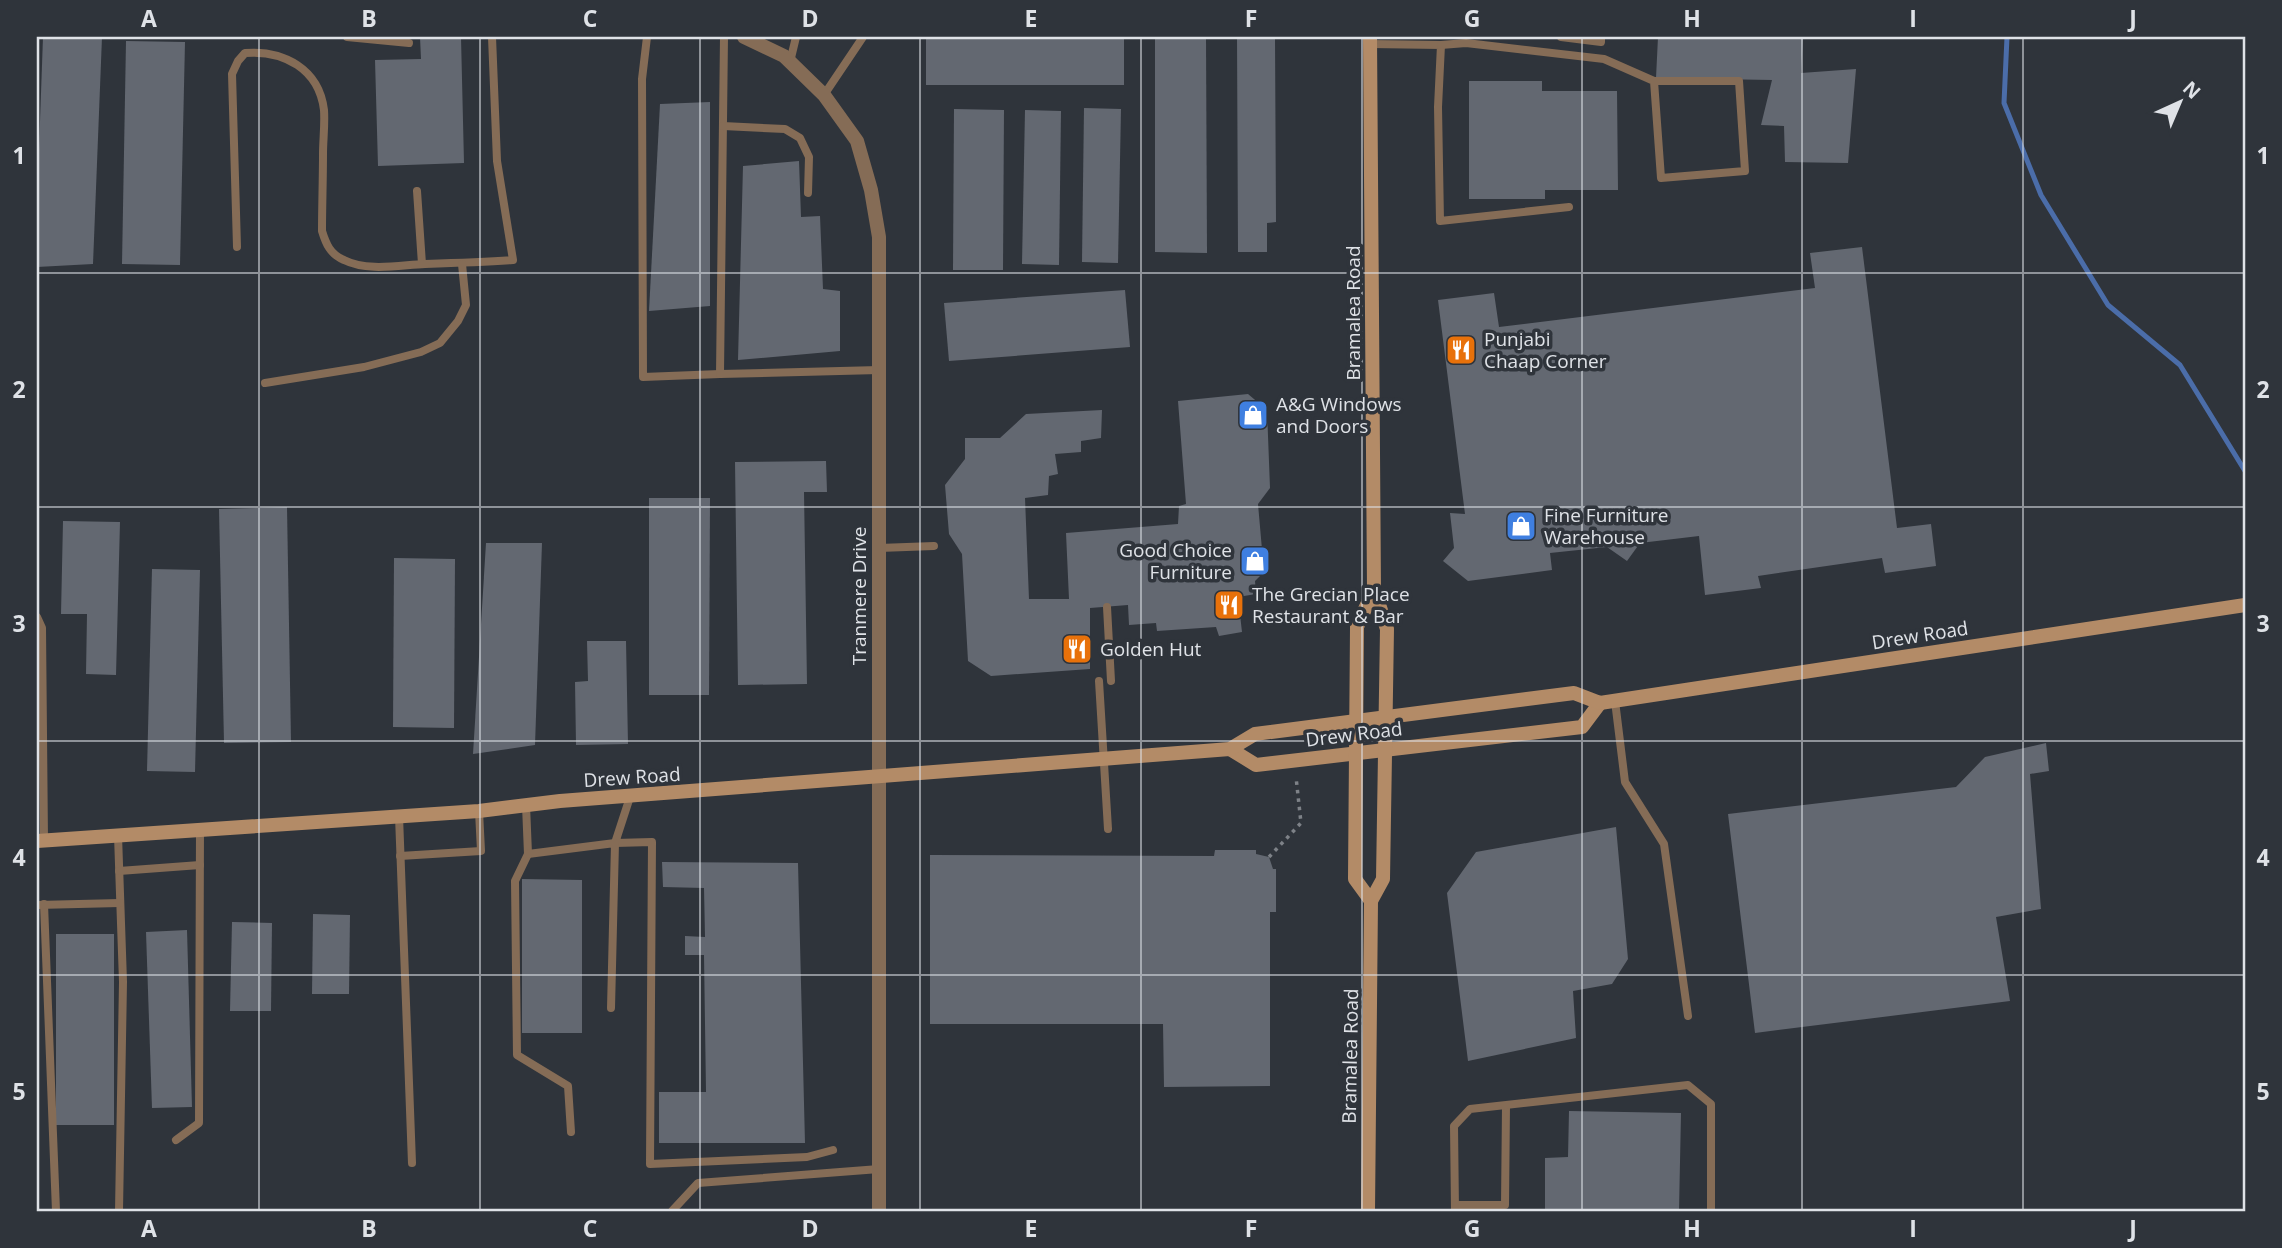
<svg xmlns="http://www.w3.org/2000/svg" width="2282" height="1248" font-family="'Open Sans',sans-serif">
<style>
.lines{fill:none;stroke-linecap:round;stroke-linejoin:round}
.stream{stroke:#4b6da9;stroke-width:5}
.building{fill:#636871}
.path{stroke:#7e8288;stroke-width:3.5;stroke-dasharray:3.5 5;stroke-linecap:butt}
.lane{stroke:#856c56;stroke-width:8}
.street{stroke:#856c56;stroke-width:14}
.secondary{stroke:#b38b67;stroke-width:14}
.grid{fill:none;stroke:#dfe2e7;stroke-width:2;stroke-opacity:0.55}
.labels{text-anchor:middle;stroke-width:7;stroke-linejoin:round;paint-order:stroke}
.street-label{font-size:19px;fill:#dfe2e7;stroke:#2f343b}
.poi-label{font-size:19px;fill:#dfe2e7;stroke:#2f343b;text-anchor:start}
.neatline{fill:none;stroke:#dfe2e7;stroke-width:2.5}
.grid-label{font-size:23px;text-anchor:middle;font-weight:bold;fill:#dfe2e7}
</style>
<rect width="100%" height="100%" fill="#2f343b"/>
<g class="lines">
<polyline class="stream" points="2007,37 2004,103 2041,195 2108,305 2180,365 2245,471"/>
</g>
<g class="building">
<polygon points="43,37 102,37 93,264 37,267 37,205"/>
<polygon points="420,37 461,37 464,163 378,166 375,60 421,59"/>
<rect x="926" y="37" width="198" height="48"/>
<polygon points="1155,37 1206,37 1207,253 1155,252"/>
<polygon points="1237,37 1275,37 1276,222 1267,223 1267,252 1238,252"/>
<polygon points="1658,37 1803,37 1801,73 1856,69 1848,163 1785,162 1784,126 1761,125 1772,80 1656,78"/>
<polygon points="126,41 185,42 180,265 122,264"/>
<polygon points="1469,81 1542,81 1542,91 1617,91 1618,190 1545,190 1545,199 1469,199"/>
<polygon points="710,102 710,306 649,311 660,104"/>
<polygon points="1084,108 1121,109 1118,263 1082,262"/>
<polygon points="954,109 1004,110 1003,270 953,270"/>
<polygon points="1025,110 1061,111 1059,265 1022,264"/>
<polygon points="799,161 801,217 820,216 823,289 840,291 840,351 738,360 743,166"/>
<polygon points="1862,247 1897,528 1931,524 1936,566 1885,573 1882,558 1758,576 1761,588 1705,595 1699,536 1640,543 1627,561 1607,547 1550,553 1552,570 1468,581 1443,561 1454,548 1450,513 1465,514 1438,300 1494,293 1499,327 1815,288 1810,253"/>
<polygon points="1125,290 1130,347 949,361 944,303"/>
<polygon points="1248,394 1267,410 1270,488 1258,504 1264,572 1255,581 1256,594 1238,597 1242,632 1219,636 1216,627 1157,631 1156,623 1129,625 1128,605 1090,608 1090,669 991,676 968,661 962,554 949,534 945,485 965,459 965,438 1000,438 1026,414 1102,410 1101,438 1081,441 1081,452 1055,454 1058,474 1049,476 1048,495 1025,498 1029,599 1069,599 1066,533 1178,524 1179,506 1186,504 1178,401"/>
<polygon points="826,461 827,492 804,492 807,684 738,685 735,462"/>
<polygon points="649,498 710,498 709,695 649,695"/>
<polygon points="287,507 291,742 224,743 219,509"/>
<polygon points="63,521 120,522 116,675 86,674 87,614 61,614"/>
<polygon points="486,543 542,543 535,745 473,754"/>
<polygon points="394,558 455,559 454,728 393,727"/>
<polygon points="152,569 200,570 195,772 147,771"/>
<polygon points="587,641 626,641 628,744 576,745 575,682 588,681"/>
<polygon points="2046,743 2049,771 2030,774 2041,909 1996,917 2010,1001 1755,1033 1728,814 1956,787 1985,757"/>
<polygon points="1616,827 1628,959 1612,984 1573,991 1576,1038 1468,1061 1447,893 1476,852"/>
<polygon points="1215,850 1256,850 1256,854 1269,857 1273,869 1276,869 1276,912 1270,912 1270,1086 1164,1087 1163,1024 930,1024 930,855 1214,856"/>
<polygon points="662,862 798,863 805,1143 659,1143 659,1092 706,1092 704,955 685,955 685,936 705,937 704,888 663,887"/>
<polygon points="522,879 582,880 582,1033 522,1033"/>
<polygon points="313,914 350,915 349,994 312,994"/>
<polygon points="232,922 272,923 271,1011 230,1011"/>
<polygon points="187,930 192,1107 152,1108 146,932"/>
<rect x="56" y="934" width="58" height="191"/>
<polygon points="1569,1111 1681,1113 1679,1211 1545,1211 1545,1158 1568,1157"/>
</g>
<g class="lines">
<polyline class="path" points="1269,857 1301,823 1296,777"/>
<g class="lane">
<polyline points="347,37 409,43"/>
<polyline points="647,37 642,79 643,377 720,374"/>
<polyline points="724,37 720,374 879,370"/>
<polyline points="1561,37 1601,42 1601,37"/>
<polyline points="1370,44 1441,45 1438,107 1440,221 1569,207"/>
<polyline points="1441,45 1466,43 1604,59 1654,81 1739,81 1745,171 1661,178 1654,81"/>
<polyline points="790,62 796,37"/>
<polyline points="824,95 863,37"/>
<polyline points="723,126 785,129 800,138 809,157 808,193"/>
<polyline points="417,191 422,264"/>
<path d="M237,247L232,74L238,61L245,53C284,50 319,69 324,110C325,125 323,140 323,154C323,180 322,205 322,231C326,244 330,254 344,260C368,272 400,265 425,264C454,263 483,262 513,260L497,161L492,37"/>
<polyline points="265,383 364,367 421,352 440,343 458,321 466,305 462,264"/>
<polyline points="879,548 934,546"/>
<polyline points="1107,607 1111,681"/>
<polyline points="37,617 42,628 44,840"/>
<polyline points="1099,681 1108,829"/>
<polyline points="1615,701 1625,782 1664,844 1688,1016"/>
<polyline points="630,797 615,843 652,842 650,1164 807,1157 833,1150"/>
<polyline points="526,805 528,854 515,881 517,1055 568,1086 571,1132"/>
<polyline points="399,816 412,1163"/>
<polyline points="118,835 123,982 119,1211"/>
<polyline points="528,854 615,843 611,1008"/>
<polyline points="400,856 481,851 479,811"/>
<polyline points="119,871 200,865"/>
<polyline points="44,904 56,1211"/>
<polyline points="37,905 120,903"/>
<polyline points="176,1140 199,1123 200,828"/>
<polyline points="1455,1205 1505,1205 1506,1106"/>
<polyline points="672,1211 698,1183 879,1169"/>
<polyline points="1455,1211 1454,1126 1470,1109 1688,1085 1711,1104 1711,1211"/>
</g>
<polyline class="street" points="744,37 784,56 824,95 857,141 871,190 879,237 879,1211"/>
<g class="secondary">
<polyline points="1230,749 1256,765 1582,727 1600,703"/>
<polyline points="37,841 479,811 560,801 1230,749 1255,734 1574,693 1600,703 2245,605"/>
<polyline points="1371,901 1355,879 1357,627 1374,589"/>
<polyline points="1368,1211 1371,901 1383,879 1387,629 1374,589 1370,37"/>
</g>
</g>
<path class="grid" d="M259,37V1211M480,37V1211M700,37V1211M920,37V1211M1141,37V1211M1362,37V1211M1582,37V1211M1802,37V1211M2023,37V1211M37,273H2245M37,507H2245M37,741H2245M37,975H2245"/>
<defs>
<g id="restaurant-square" transform="scale(1.575)"><rect x="-9" y="-9" width="18" height="18" rx="4" fill="#e8710a" stroke="#2f343b"/><path d="M-5-6h1v4h1v-4h1v4h1v-4h1v5L-1.5 .5V6h-2V.5L-5-1ZM5-6V6H3V1.5H1.5Q1.5-4 5-6Z" fill="#fff"/></g>
<g id="shop-square" transform="scale(1.575)"><rect x="-9" y="-9" width="18" height="18" rx="4" fill="#3f7fe0" stroke="#2f343b"/><path d="M-5-2.5h2.3a2.7 3.5 0 0 1 5.4 0H5L5.5 6h-11ZM-1.5-2.5h3a1.5 2.3 0 0 0-3 0Z" fill="#fff"/></g>
</defs>
<g fill-rule="evenodd">
<use href="#restaurant-square" x="1461" y="350"/>
<use href="#shop-square" x="1253" y="415"/>
<use href="#shop-square" x="1521" y="526"/>
<use href="#shop-square" x="1255" y="561"/>
<use href="#restaurant-square" x="1229" y="605"/>
<use href="#restaurant-square" x="1077" y="649"/>
</g>
<g class="labels">
<g class="street-label">
<text transform="translate(1353 313) rotate(-90)" y="7">Bramalea Road</text>
<text transform="translate(859 596) rotate(-90)" y="7">Tranmere Drive</text>
<text transform="translate(1920 635) rotate(-9)" y="7">Drew Road</text>
<text transform="translate(1354 734) rotate(-7)" y="7">Drew Road</text>
<text transform="translate(632 777) rotate(-4)" y="7">Drew Road</text>
<text transform="translate(1350 1056) rotate(-89)" y="7">Bramalea Road</text>
</g>
<g class="poi-label">
<text x="1484" y="346">Punjabi<tspan x="1484" dy="22">Chaap Corner</tspan></text>
<text x="1276" y="411">A&amp;G Windows<tspan x="1276" dy="22">and Doors</tspan></text>
<text x="1544" y="522">Fine Furniture<tspan x="1544" dy="22">Warehouse</tspan></text>
<text x="1232" y="557" text-anchor="end">Good Choice<tspan x="1232" dy="22">Furniture</tspan></text>
<text x="1252" y="601">The Grecian Place<tspan x="1252" dy="22">Restaurant &amp; Bar</tspan></text>
<text x="1100" y="656">Golden Hut</text>
</g>
</g>
<rect width="2282" height="1248" fill="none" stroke="#2f343b" stroke-width="77"/>
<g transform="translate(2180 102) rotate(44)" stroke="#2f343b" stroke-width="5" paint-order="stroke">
<path d="M0-5L12 26L0 18L-12 26Z" fill="#dfe2e7"/>
<text y="-10" font-size="19" font-weight="bold" text-anchor="middle" fill="#dfe2e7">N</text>
</g>
<rect x="38" y="38" width="2206" height="1172" class="neatline"/>
<g class="grid-label">
<text x="149" y="27">A</text>
<text x="369" y="27">B</text>
<text x="590" y="27">C</text>
<text x="810" y="27">D</text>
<text x="1031" y="27">E</text>
<text x="1251" y="27">F</text>
<text x="1472" y="27">G</text>
<text x="1692" y="27">H</text>
<text x="1913" y="27">I</text>
<text x="2133" y="27">J</text>
<text x="19" y="164">1</text>
<text x="2263" y="164">1</text>
<text x="19" y="398">2</text>
<text x="2263" y="398">2</text>
<text x="19" y="632">3</text>
<text x="2263" y="632">3</text>
<text x="19" y="866">4</text>
<text x="2263" y="866">4</text>
<text x="19" y="1100">5</text>
<text x="2263" y="1100">5</text>
<text x="149" y="1237">A</text>
<text x="369" y="1237">B</text>
<text x="590" y="1237">C</text>
<text x="810" y="1237">D</text>
<text x="1031" y="1237">E</text>
<text x="1251" y="1237">F</text>
<text x="1472" y="1237">G</text>
<text x="1692" y="1237">H</text>
<text x="1913" y="1237">I</text>
<text x="2133" y="1237">J</text>
</g>
</svg>
